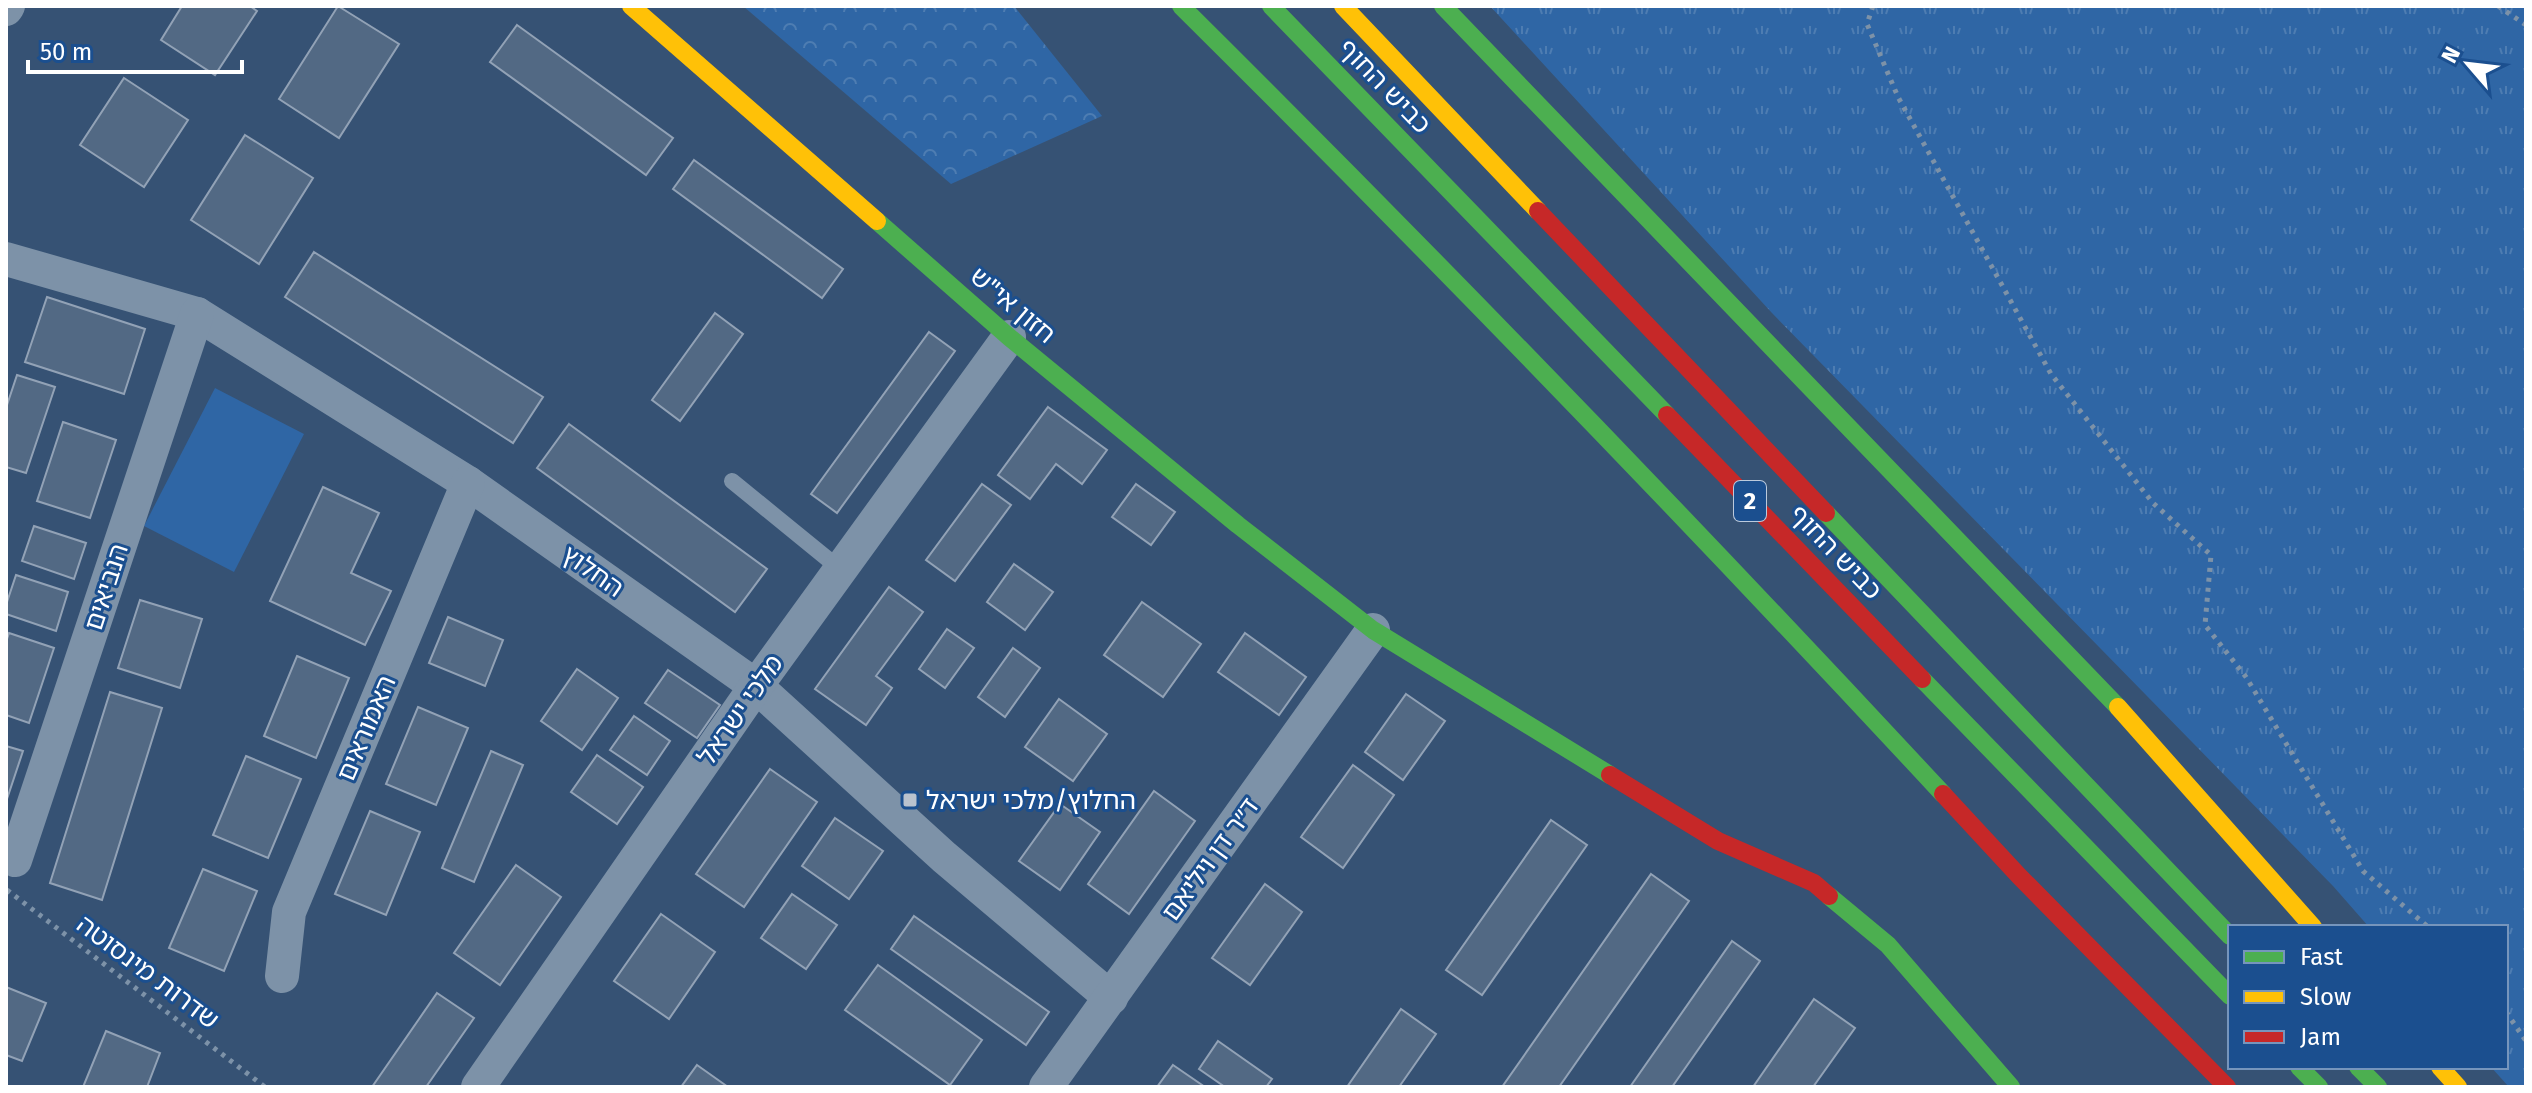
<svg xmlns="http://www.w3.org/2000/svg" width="2532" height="1093" font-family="'Fira Sans','Noto Sans Hebrew',sans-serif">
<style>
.grass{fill:url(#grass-tufts)}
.forest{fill:url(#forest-crowns)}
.pitch{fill:#2f66a5}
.building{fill:#526984;stroke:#92a2b6;stroke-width:2}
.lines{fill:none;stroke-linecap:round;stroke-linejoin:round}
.path{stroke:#7d92a8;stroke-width:5;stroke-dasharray:4 6;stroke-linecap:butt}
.lane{stroke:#7d92a8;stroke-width:16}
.street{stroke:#7d92a8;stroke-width:34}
.fast{stroke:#4caf50;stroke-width:18}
.slow{stroke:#ffc107;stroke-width:18}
.jam{stroke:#c62828;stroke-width:18}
.poi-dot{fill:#b9c2ce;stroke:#1b4f8f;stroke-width:3}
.labels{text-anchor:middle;stroke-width:6;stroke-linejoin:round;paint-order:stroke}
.shield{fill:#1b4f8f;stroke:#bbcadd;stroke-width:2}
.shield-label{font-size:24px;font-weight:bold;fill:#fff}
.street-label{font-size:26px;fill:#fff;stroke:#1b4f8f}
.poi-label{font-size:26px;fill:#fff;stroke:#1b4f8f;text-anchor:start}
</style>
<defs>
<pattern id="grass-tufts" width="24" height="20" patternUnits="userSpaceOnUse" patternTransform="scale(2)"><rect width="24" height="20" fill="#2f66a5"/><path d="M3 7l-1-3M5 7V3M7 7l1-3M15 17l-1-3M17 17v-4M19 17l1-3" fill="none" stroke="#4e7db2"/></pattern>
<pattern id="forest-crowns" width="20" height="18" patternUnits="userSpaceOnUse" patternTransform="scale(2)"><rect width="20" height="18" fill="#2f66a5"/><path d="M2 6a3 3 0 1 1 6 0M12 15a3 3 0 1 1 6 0" fill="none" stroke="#4e7db2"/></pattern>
</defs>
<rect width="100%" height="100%" fill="#365274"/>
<polygon class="grass" points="1490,6 2526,6 2526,1087 2509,1087 2491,1067 2506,1067 2506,927 2369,927 2333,886 1772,313"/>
<polygon class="forest" points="743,6 1014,6 1102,116 951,184"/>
<polygon class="pitch" points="215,388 304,434 234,572 144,526"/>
<g class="building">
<polygon points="182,6 250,6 257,11 215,75 161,40"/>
<polygon points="338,6 399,44 339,138 279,99"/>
<polygon points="517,25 673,138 646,175 490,62"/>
<polygon points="124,78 188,120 144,187 80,145"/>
<polygon points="245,135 313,178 259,264 191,220"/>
<polygon points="694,160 843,269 822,298 673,189"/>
<polygon points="314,252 543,397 513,443 285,297"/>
<polygon points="47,297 145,329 124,394 25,362"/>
<polygon points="715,313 743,334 680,421 652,400"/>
<polygon points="929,332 955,351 837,513 811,494"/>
<polygon points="17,375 55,387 26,473 6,467 6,408"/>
<polygon points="1048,407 1107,450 1082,484 1056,464 1030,499 998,475"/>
<polygon points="63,422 116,440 90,518 37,501"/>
<polygon points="569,424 767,569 735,612 537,468"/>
<polygon points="982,484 1011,505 955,581 926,560"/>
<polygon points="1136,484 1175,512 1151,545 1112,517"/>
<polygon points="323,487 379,513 351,573 391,591 365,645 270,601"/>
<polygon points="34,526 86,543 74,579 22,561"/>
<polygon points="1014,564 1053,592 1025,630 987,602"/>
<polygon points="16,575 68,592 56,631 6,614 6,605"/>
<polygon points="889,587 923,612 876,676 892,688 866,725 815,689"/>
<polygon points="140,600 202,619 180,688 118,668"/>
<polygon points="1142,602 1201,644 1163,697 1104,655"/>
<polygon points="448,617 503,640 485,686 429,663"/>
<polygon points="947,629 974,648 945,688 919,669"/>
<polygon points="9,633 54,648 29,723 6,715 6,642"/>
<polygon points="1245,633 1306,677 1279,715 1218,672"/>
<polygon points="1013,648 1040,668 1005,717 978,697"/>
<polygon points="297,656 349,678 316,758 264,736"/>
<polygon points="577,669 618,698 582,750 541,721"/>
<polygon points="668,670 720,705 697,738 645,703"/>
<polygon points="110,692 162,708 102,900 50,883"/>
<polygon points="1406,694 1445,721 1403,780 1365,752"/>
<polygon points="1059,699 1107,734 1073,781 1025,747"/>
<polygon points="418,707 468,728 436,805 386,784"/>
<polygon points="634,716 670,741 647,775 610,750"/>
<polygon points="6,746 23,751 6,802"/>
<polygon points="491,751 523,765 474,882 442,868"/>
<polygon points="597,755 643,787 617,824 571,792"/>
<polygon points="246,756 301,779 268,858 213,835"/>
<polygon points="1353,765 1394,795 1343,868 1301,837"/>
<polygon points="770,769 817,802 744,907 696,874"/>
<polygon points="1154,791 1195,821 1129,914 1088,884"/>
<polygon points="1060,804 1100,832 1060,890 1019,861"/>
<polygon points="370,811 420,832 386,915 335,894"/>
<polygon points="835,818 883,851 849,899 802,866"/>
<polygon points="1551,820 1587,845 1482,995 1446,970"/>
<polygon points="516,865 561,897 500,985 454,953"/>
<polygon points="203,869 257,891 224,971 169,948"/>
<polygon points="1651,874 1689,901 1559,1087 1502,1087"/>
<polygon points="1265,884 1302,912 1250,985 1212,958"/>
<polygon points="792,894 837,925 806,969 761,938"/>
<polygon points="661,914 715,952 669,1019 614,981"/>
<polygon points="914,916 1049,1012 1026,1045 891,949"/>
<polygon points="1732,941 1760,961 1672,1087 1630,1087"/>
<polygon points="878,965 982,1040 950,1085 845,1010"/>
<polygon points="6,987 46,1003 22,1061 6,1055"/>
<polygon points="437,993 474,1018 426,1087 372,1087"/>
<polygon points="1814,999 1855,1028 1813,1087 1753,1087"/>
<polygon points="1401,1009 1436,1034 1399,1087 1347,1087"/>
<polygon points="106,1031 160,1053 147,1087 83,1087"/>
<polygon points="1218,1041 1272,1079 1266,1087 1225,1087 1199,1069"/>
<polygon points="697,1065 728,1087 681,1087"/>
<polygon points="1173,1065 1205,1087 1157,1087"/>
</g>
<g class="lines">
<g class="path">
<polyline points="1873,6 1867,24 1898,97 2051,374 2153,503 2211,555 2205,625 2246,677 2363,871 2428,927"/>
<polyline points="2498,6 2526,25"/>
<polyline points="7,890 265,1087"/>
<polyline points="2506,1012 2526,1041"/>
</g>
<polyline class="lane" points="732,481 840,569"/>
<g class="street">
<polyline points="6,9 8,6"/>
<polyline points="6,259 197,314 468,483 756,686 944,857 1111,998"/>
<polyline points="15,860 197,314"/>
<polyline points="282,976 289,912 468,483"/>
<polyline points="478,1087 756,686 1009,337"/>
<polyline points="1046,1087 1373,630"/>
</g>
<g class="fast">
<path d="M1181,6C1440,263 1694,526 1943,794"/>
<polyline points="1271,6 1667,415"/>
<polyline points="1443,6 2118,707"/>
<polyline points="877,221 1009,337 1238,525 1373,630 1610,775"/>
<polyline points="1826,513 2230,936"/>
<polyline points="1922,679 2230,996"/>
<polyline points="1829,896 1888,945 2011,1087"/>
<polyline points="2299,1067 2319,1087"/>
<polyline points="2358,1067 2378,1087"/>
</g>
<g class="slow">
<polyline points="631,6 877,221"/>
<polyline points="1343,6 1538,211"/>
<polyline points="2118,707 2313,927"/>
<polyline points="2440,1067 2458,1087"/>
</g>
<g class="jam">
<polyline points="1538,211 1826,513"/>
<polyline points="1667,415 1922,679"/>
<polyline points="1610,775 1718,841 1814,883 1829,896"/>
<polyline points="1943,794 2019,876 2227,1087"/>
</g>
</g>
<rect class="poi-dot" x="902" y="792" width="16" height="16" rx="4"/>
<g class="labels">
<rect class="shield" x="1734" y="481" width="32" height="40" rx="6"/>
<g class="shield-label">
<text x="1750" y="509">2</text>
</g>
<g class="street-label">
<text transform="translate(1385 86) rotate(46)" y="9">כביש החוף</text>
<text transform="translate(1013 305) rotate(40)" y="9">חזון אי"ש</text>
<text transform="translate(1836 552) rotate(46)" y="9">כביש החוף</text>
<text transform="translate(593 571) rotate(35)" y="9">החלוץ</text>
<text transform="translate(106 587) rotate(-72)" y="9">הנביאים</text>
<text transform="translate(740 710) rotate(-55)" y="9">מלכי ישראל</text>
<text transform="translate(366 728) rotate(-67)" y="9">האמוראים</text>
<text transform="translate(1210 859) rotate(-54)" y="9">ד״ר דן ויליאם</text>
<text transform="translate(148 972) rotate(37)" y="9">שדרות מינסוטה</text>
</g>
<g class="poi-label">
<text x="926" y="809">החלוץ/מלכי ישראל</text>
</g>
</g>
<rect width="2532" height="1093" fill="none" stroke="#ffffff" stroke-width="16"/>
<rect x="2228" y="925" width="280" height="144" fill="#1b4f8f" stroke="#7695bc" stroke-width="2"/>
<rect x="2244" y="951" width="40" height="12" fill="#4caf50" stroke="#7695bc" stroke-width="2"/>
<text x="2300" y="965" font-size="24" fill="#ffffff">Fast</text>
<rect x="2244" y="991" width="40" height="12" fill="#ffc107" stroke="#7695bc" stroke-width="2"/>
<text x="2300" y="1005" font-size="24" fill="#ffffff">Slow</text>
<rect x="2244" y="1031" width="40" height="12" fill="#c62828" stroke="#7695bc" stroke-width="2"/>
<text x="2300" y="1045" font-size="24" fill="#ffffff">Jam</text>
<g transform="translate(2468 64) rotate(298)" stroke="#1b4f8f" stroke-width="6" paint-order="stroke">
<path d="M0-6L14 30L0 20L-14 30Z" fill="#ffffff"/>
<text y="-12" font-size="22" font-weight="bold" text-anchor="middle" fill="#ffffff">N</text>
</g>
<path d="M28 60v12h214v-12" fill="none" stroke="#ffffff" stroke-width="4"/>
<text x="40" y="60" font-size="24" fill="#ffffff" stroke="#1b4f8f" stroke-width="6" paint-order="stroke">50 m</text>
</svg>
